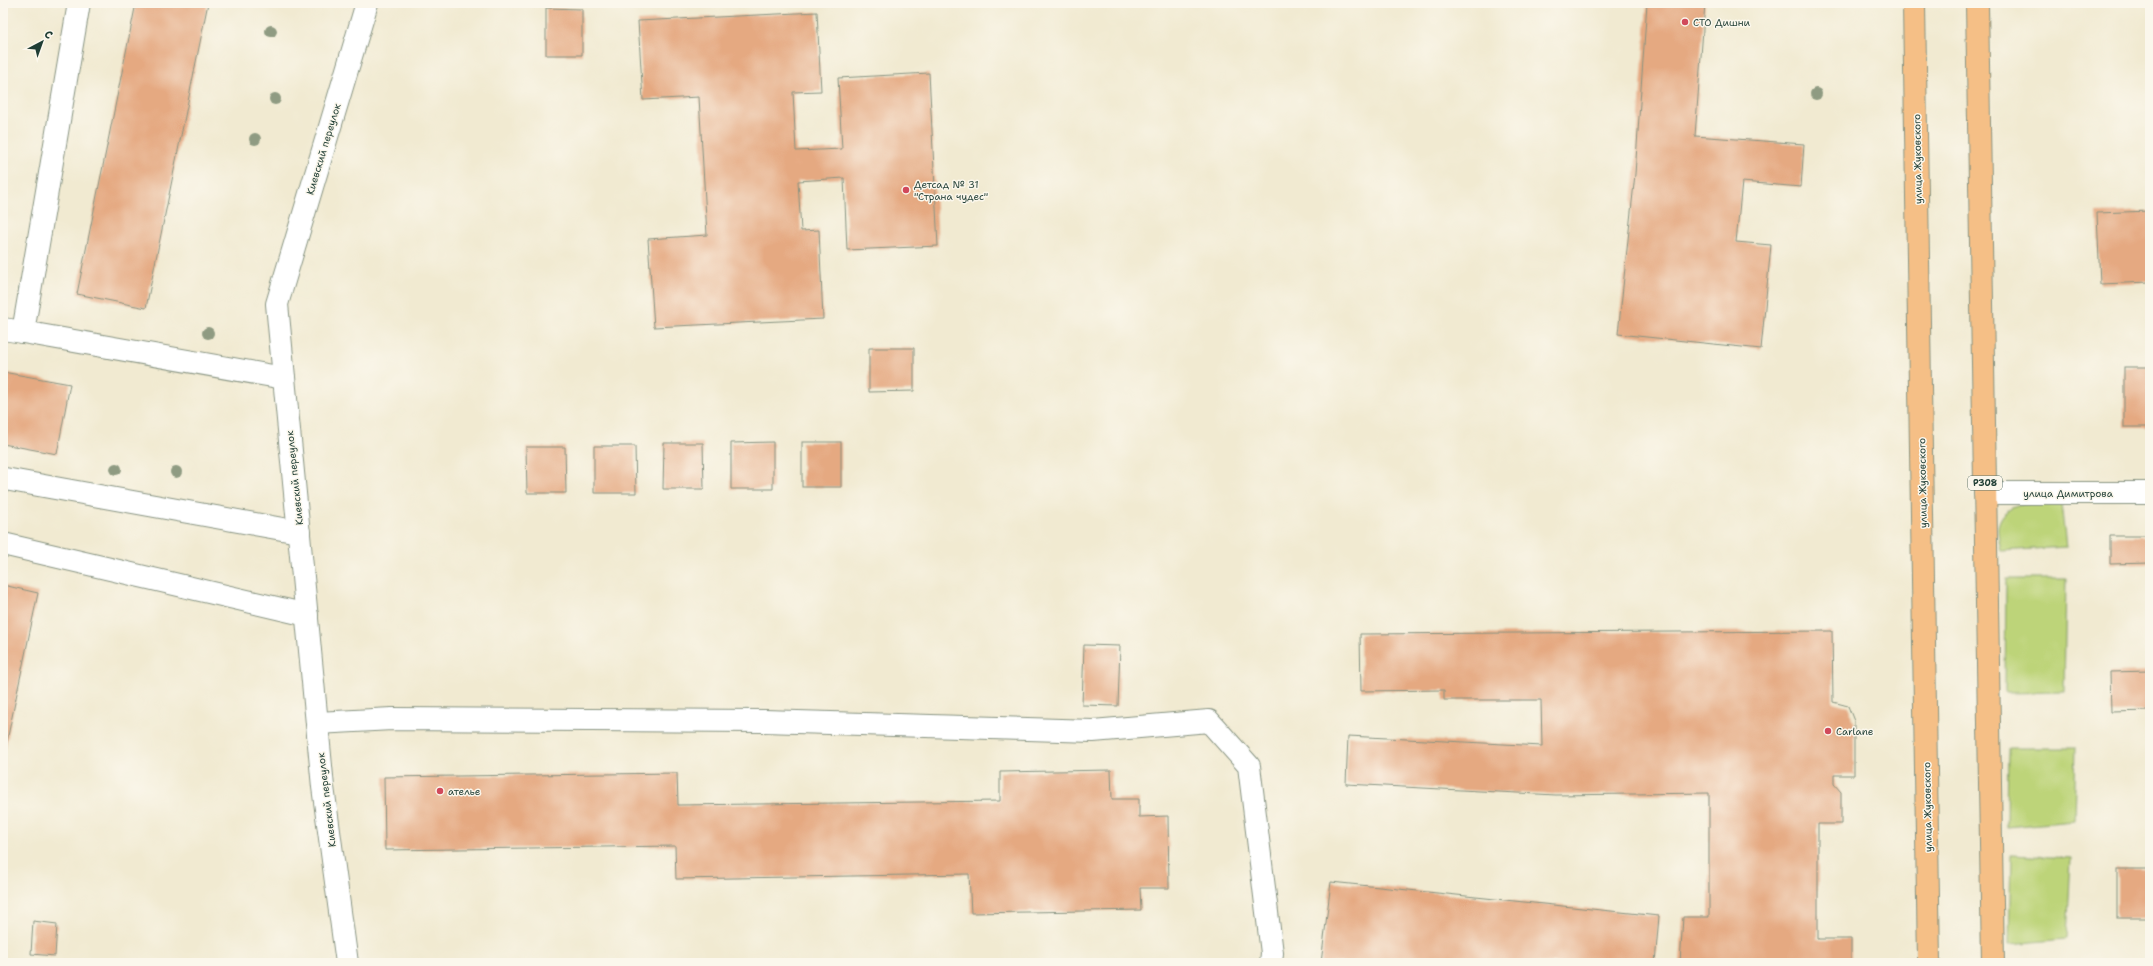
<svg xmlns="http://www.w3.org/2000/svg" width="2153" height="966" font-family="'Shantell Sans',sans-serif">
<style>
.green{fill:#bdd479;stroke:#6e8856}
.building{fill:#e5a981}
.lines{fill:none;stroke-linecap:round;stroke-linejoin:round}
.minor-casing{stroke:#889482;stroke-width:24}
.major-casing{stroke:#889482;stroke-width:24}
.minor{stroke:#fff;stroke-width:22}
.major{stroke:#f5bf86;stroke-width:22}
.tree{fill:#8f9b82}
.poi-dot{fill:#d1495b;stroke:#fbf7ec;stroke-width:1.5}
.labels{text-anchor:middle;stroke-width:3;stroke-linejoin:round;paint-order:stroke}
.shield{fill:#fbf7ec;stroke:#61756b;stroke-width:1}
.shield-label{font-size:9px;font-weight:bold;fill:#1f3d34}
.poi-label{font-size:10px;fill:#1f3d34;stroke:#fbf7ec;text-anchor:start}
.street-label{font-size:10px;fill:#1f3d34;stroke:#fbf7ec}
</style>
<rect width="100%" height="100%" fill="#fbf7ec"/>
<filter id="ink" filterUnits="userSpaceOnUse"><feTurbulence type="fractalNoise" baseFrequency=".025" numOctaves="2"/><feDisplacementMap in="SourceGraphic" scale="8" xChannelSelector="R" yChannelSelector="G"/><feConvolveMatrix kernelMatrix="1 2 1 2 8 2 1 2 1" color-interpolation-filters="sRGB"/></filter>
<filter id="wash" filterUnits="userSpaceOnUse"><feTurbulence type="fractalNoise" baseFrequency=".012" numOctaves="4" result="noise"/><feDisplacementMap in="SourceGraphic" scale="16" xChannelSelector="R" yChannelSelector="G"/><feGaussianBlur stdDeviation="0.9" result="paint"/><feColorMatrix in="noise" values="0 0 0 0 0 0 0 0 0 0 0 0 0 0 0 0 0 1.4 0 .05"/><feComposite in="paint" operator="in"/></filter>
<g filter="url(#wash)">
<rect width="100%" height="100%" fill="#f1ead1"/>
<g class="green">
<path d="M2061,503L2066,547L2001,551C2000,544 1997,533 1998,526C2005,498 2038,504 2061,503Z"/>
<polygon points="2006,579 2066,579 2064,692 2005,693"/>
<polygon points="2008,748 2076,748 2074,821 2007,827"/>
<polygon points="2011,855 2071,858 2067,939 2009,944"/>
</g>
<g id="blocks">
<g class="building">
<polygon points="136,3 208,3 146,308 77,294"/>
<polygon points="1647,3 1705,3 1695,136 1804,144 1801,187 1742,182 1736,242 1771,245 1761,349 1618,334 1635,174"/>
<polygon points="546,8 582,9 582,55 546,55"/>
<polygon points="817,12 821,91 793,92 796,151 842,149 838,78 929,73 938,246 847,250 844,178 798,181 801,231 819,230 823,319 654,327 648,239 707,235 699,97 643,100 638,21"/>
<polygon points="2150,211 2150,282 2100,284 2097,213"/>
<polygon points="869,348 914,348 914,391 869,392"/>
<rect x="2124" y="367" width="26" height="60"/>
<polygon points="3,372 70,384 57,454 3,444"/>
<polygon points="773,442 773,489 731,489 731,443"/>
<rect x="802" y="442" width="39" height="45"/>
<polygon points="664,443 703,443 704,489 663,489"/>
<polygon points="594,446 635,446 636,493 594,493"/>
<polygon points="526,447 565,447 566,493 527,493"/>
<polygon points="2110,536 2150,536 2150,563 2110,564"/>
<polygon points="3,585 38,593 4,755 3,755"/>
<polygon points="1832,631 1833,702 1848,706 1854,721 1854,775 1834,775 1834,784 1841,792 1841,824 1818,824 1818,939 1851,939 1851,963 1680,963 1683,917 1709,917 1709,793 1556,795 1346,784 1348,736 1542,746 1541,700 1444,700 1444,690 1361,691 1360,634"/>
<polygon points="1084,645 1120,646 1118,706 1082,705"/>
<polygon points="2150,671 2150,711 2111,712 2110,672"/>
<polygon points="1111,770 1112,799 1139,799 1139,817 1168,816 1169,888 1140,888 1141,910 971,913 969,874 676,879 675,846 385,850 384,777 677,773 678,805 1000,801 1000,772"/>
<rect x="2117" y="869" width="33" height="49"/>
<polygon points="1331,882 1659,916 1655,963 1321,963"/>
<polygon points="33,921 57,924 55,956 31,954"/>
</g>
</g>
</g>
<g filter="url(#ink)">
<use href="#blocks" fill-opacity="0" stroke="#889482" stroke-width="1"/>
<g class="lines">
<g class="minor-casing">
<g id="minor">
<polyline points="3,329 23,332 79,3"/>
<polyline points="23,332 284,378"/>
<polyline points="5,479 299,532"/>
<polyline points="1985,493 2150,493"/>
<polyline points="3,544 307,615"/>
<polyline points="317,723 392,719 764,721 1093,731 1209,721 1249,766 1272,953 1271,963"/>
<polyline points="347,963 323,787 277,304 367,3"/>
</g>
</g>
<g class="major-casing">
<g id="major">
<polyline points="1914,3 1929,963"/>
<polyline points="1977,3 1993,963"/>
</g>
</g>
<use href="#minor" class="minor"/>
<use href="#major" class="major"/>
</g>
<g class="tree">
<circle cx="271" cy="31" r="6"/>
<circle cx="1816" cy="94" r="6"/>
<circle cx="275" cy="99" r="6"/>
<circle cx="255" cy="139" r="6"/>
<circle cx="208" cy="333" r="6"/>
<circle cx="116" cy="469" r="6"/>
<circle cx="176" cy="472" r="6"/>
</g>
</g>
<g class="poi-dot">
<circle cx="1685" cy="22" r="4"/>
<circle cx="906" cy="190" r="4"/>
<circle cx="1828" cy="731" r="4"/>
<circle cx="440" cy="791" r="4"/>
</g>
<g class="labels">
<rect class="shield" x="1968" y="476" width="34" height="14" rx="3"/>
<g class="shield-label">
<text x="1985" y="486">P308</text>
</g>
<g class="poi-label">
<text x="1693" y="26">СТО Дишни</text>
<text x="914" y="188">Детсад № 31<tspan x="914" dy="12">"Страна чудес"</tspan></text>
<text x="1836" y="735">Carlane</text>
<text x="448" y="795">ателье</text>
</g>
<g class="street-label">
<text transform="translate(323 149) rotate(-73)" y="4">Киевский переулок</text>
<text transform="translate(1917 159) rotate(-91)" y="4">улица Жуковского</text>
<text transform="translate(294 478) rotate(-96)" y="4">Киевский переулок</text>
<text transform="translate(1922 483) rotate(-91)" y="4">улица Жуковского</text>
<text x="2068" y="497">улица Димитрова</text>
<text transform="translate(326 800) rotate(-97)" y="4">Киевский переулок</text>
<text transform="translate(1927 807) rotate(-91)" y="4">улица Жуковского</text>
</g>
</g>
<rect width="2153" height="966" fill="none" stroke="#fbf7ec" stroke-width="16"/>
<g transform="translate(42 42) rotate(41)" stroke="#fbf7ec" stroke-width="3" paint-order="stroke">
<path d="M0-3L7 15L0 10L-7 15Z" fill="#1f3d34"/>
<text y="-6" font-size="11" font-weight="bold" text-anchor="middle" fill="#1f3d34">С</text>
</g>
</svg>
